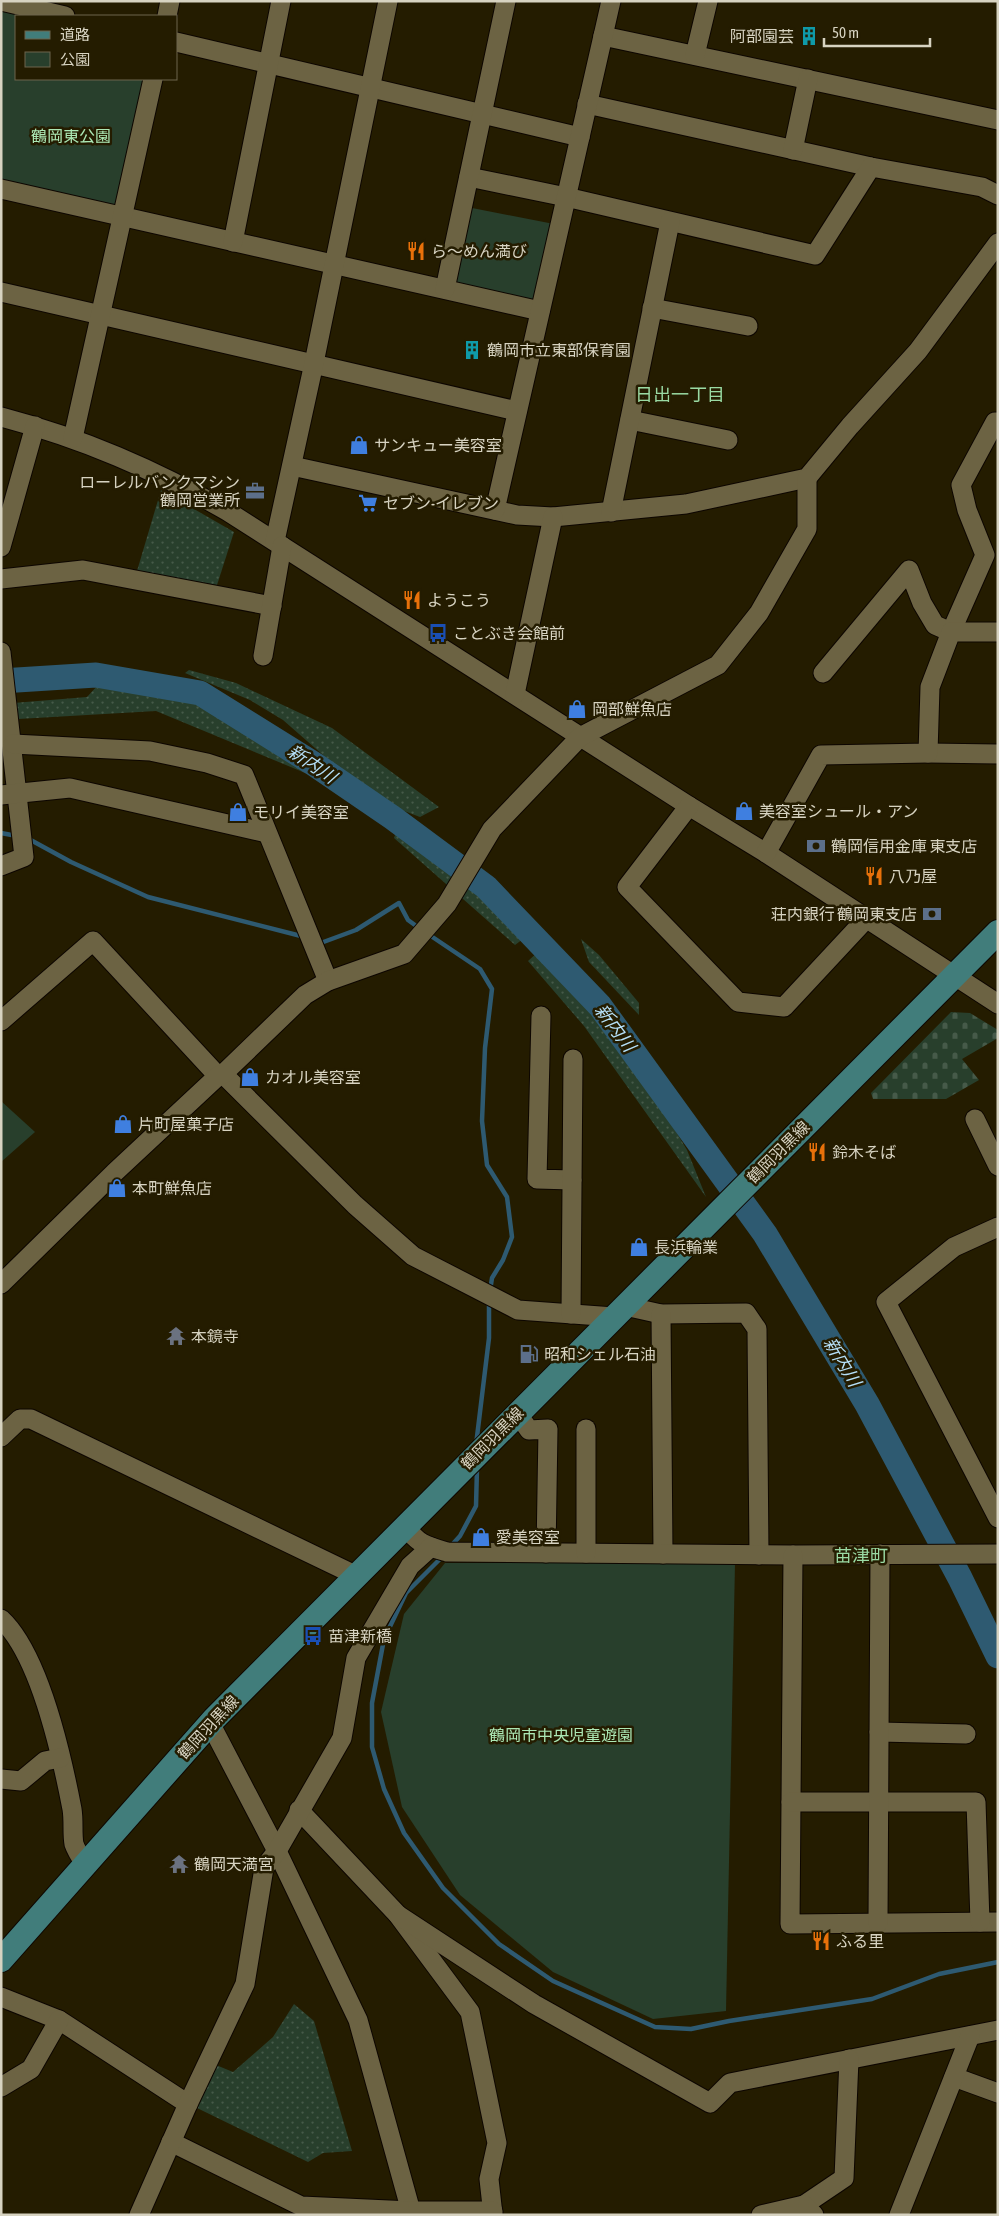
<svg xmlns="http://www.w3.org/2000/svg" width="999" height="2216" font-family="'Asap Condensed','Noto Sans JP',sans-serif">
<style>
.grass{fill:url(#grass-dots)}
.cemetery{fill:url(#cemetery-stones)}
.green{fill:#283f2c}
.lines{fill:none;stroke-linecap:round;stroke-linejoin:round}
.stream{stroke:#2e5a71;stroke-width:4.5}
.river{stroke:#2e5a71;stroke-width:25}
.minor-casing{stroke:#0d0600;stroke-width:21}
.major-casing{stroke:#0d0600;stroke-width:26}
.minor{stroke:#6c6343;stroke-width:19}
.major{stroke:#417d7b;stroke-width:24}
.labels{text-anchor:middle;stroke-width:5;stroke-linejoin:round;paint-order:stroke}
.poi-label{font-size:16px;fill:#d7d3c1;stroke:#241c00;text-anchor:start}
.park-label{font-size:16px;fill:#ace8b5;stroke:#241c00}
.street-label{font-size:16px;fill:#d7d3c1;stroke:#241c00}
.neighbourhood-label{font-size:18px;fill:#9adaa3;stroke:#241c00}
.water-label{font-size:18px;font-style:italic;fill:#b5dff7;stroke:#241c00}
</style>
<defs>
<pattern id="grass-dots" width="8" height="8" patternUnits="userSpaceOnUse" patternTransform="scale(1.25)"><rect width="8" height="8" fill="#283f2c"/><path d="M2 2h.1M6 6h.1" fill="none" stroke="#465a49" stroke-width="1.8" stroke-linecap="round"/></pattern>
<pattern id="cemetery-stones" width="16" height="16" patternUnits="userSpaceOnUse" patternTransform="scale(1.25)"><rect width="16" height="16" fill="#283f2c"/><path d="M2 7V4a2 2 0 0 1 4 0v3zM10 15v-3a2 2 0 0 1 4 0v3z" fill="#465a49"/></pattern>
</defs>
<rect width="100%" height="100%" fill="#241c00"/>
<g class="grass">
<polygon points="161,490 234,532 217,585 137,571"/>
<polygon points="189,670 236,683 332,728 439,807 420,817 391,806 331,762 283,720 250,700 185,673"/>
<polygon points="99,684 195,697 261,736 310,775 156,711 1,720 1,704 87,697"/>
<polygon points="397,829 494,899 527,936 515,945 394,838"/>
<polygon points="581,939 599,955 639,1003 639,1015 589,962"/>
<polygon points="539,951 600,1014 639,1070 687,1150 706,1197 584,1026 528,961"/>
<polygon points="294,2004 314,2021 352,2151 323,2153 308,2162 197,2108 216,2065 233,2072 273,2037"/>
</g>
<polygon class="cemetery" points="951,1012 970,1013 998,1030 998,1038 962,1059 979,1080 946,1099 873,1099 871,1093"/>
<g class="green">
<polygon points="1,9 35,16 16,16 16,79 145,79 115,207 1,179"/>
<polygon points="467,207 554,224 537,303 452,285"/>
<polygon points="1,1101 35,1132 1,1162"/>
<polygon points="445,1563 735,1563 726,2011 653,2019 553,1972 460,1895 402,1807 381,1712 404,1614"/>
</g>
<g class="lines">
<g class="stream">
<polyline points="1,833 17,836"/>
<polyline points="27,838 71,862 148,897 301,936 303,940"/>
<polyline points="428,934 480,969 492,989 485,1048 482,1121 487,1165 507,1197 512,1237 503,1260 492,1278 490,1291"/>
<polyline points="318,944 356,930 399,903 408,920 419,928"/>
<polyline points="476,1445 489,1338 489,1301"/>
<polyline points="450,1547 460,1536 476,1506 477,1468"/>
<polyline points="442,1557 406,1593 384,1639 372,1703 372,1747 384,1789 404,1833 443,1888 499,1944 553,1981 655,2027 691,2029 729,2021 872,1999 939,1974 998,1962"/>
</g>
<polyline class="river" points="1,681 96,675 200,693 314,764 393,818 486,887 600,1006 765,1234 867,1404 960,1578 998,1656"/>
<g class="minor-casing">
<g id="minor">
<polyline points="1,1 65,16"/>
<polyline points="167,16 170,1"/>
<polyline points="603,36 998,120"/>
<polyline points="176,42 580,137"/>
<polyline points="695,55 708,1"/>
<polyline points="587,104 871,167 982,187 998,195"/>
<polyline points="793,150 808,79"/>
<polyline points="469,177 566,197 815,255 871,167"/>
<polyline points="1,189 540,311"/>
<polyline points="233,242 281,1"/>
<polyline points="445,289 506,1"/>
<polyline points="1,292 517,411"/>
<polyline points="652,308 748,326"/>
<path d="M1,417C84,439 153,469 227,511L689,806L766,853L998,1004"/>
<polyline points="630,420 728,440"/>
<polyline points="73,438 153,79"/>
<polyline points="292,466 517,515 553,517 686,504 807,478 850,426 918,351 998,243"/>
<polyline points="495,510 611,1"/>
<polyline points="611,512 670,222"/>
<polyline points="275,541 314,363 388,1"/>
<polyline points="1,547 35,426"/>
<polyline points="1,579 83,570 272,606"/>
<polyline points="1,652 24,857 1,866"/>
<polyline points="263,656 282,546"/>
<polyline points="823,673 909,570 922,603 935,625 951,632 985,555 967,510 961,485 995,422 998,422"/>
<polyline points="515,694 553,517"/>
<polyline points="13,744 150,751 207,763 244,775 328,981"/>
<polyline points="928,753 998,754"/>
<polyline points="1,795 70,788 267,833"/>
<polyline points="689,806 627,887 738,1002 784,1007 866,919"/>
<polyline points="766,853 821,755 928,753 930,687 951,632 998,632"/>
<polyline points="541,1016 537,1179 572,1180"/>
<polyline points="1,1021 93,941 218,1076"/>
<polyline points="223,1074 355,1205 413,1256 518,1310 614,1317"/>
<polyline points="975,1119 998,1166"/>
<polyline points="998,1227 954,1247 886,1302 998,1518"/>
<polyline points="1,1284 114,1173 218,1076 223,1074 305,995 328,981 404,954 447,904 492,829 580,737 718,665 759,613 807,529 807,478"/>
<polyline points="625,1306 661,1314 746,1313 757,1329 759,1555"/>
<polyline points="571,1314 573,1059"/>
<polyline points="661,1314 663,1554"/>
<polyline points="517,1413 529,1430 548,1429 546,1553"/>
<polyline points="1,1437 20,1419 31,1419 357,1576"/>
<path d="M405,1525C417,1544 426,1546 447,1552L793,1555L998,1554"/>
<polyline points="586,1553 586,1429"/>
<polyline points="793,1555 790,1924 998,1922"/>
<path d="M1,1619C40,1655 62,1757 72,1809C74,1821 72,1833 74,1844C76,1850 81,1858 85,1864"/>
<polyline points="210,1723 277,1851 358,2020 412,2215"/>
<polyline points="879,1732 966,1734"/>
<polyline points="1,1779 21,1781 45,1761 60,1758"/>
<polyline points="791,1802 976,1802 980,1922"/>
<polyline points="299,1810 398,1915 470,2012 497,2143 489,2179 493,2215"/>
<polyline points="398,1915 534,2004 710,2103 730,2083 998,2030"/>
<polyline points="878,1923 880,1554"/>
<polyline points="1,1997 59,2020 188,2104"/>
<polyline points="954,2077 998,2093"/>
<polyline points="1,2087 31,2069 59,2020"/>
<polyline points="171,2142 301,2206 411,2211 493,2211"/>
<polyline points="804,2205 844,2178 849,2059"/>
<polyline points="139,2215 188,2104 245,1984 264,1868 277,1851 342,1738 356,1658 410,1566 431,1547"/>
<polyline points="761,2215 804,2205 814,2215"/>
<polyline points="899,2215 970,2036"/>
</g>
</g>
<g class="major-casing">
<polyline id="major" points="1,1960 214,1719 998,932"/>
</g>
<use href="#minor" class="minor"/>
<use href="#major" class="major"/>
</g>
<defs>
<g id="building-bare" transform="scale(1.5)"><path d="M-4-6H4V6H1V3H-1V6H-4ZM-2.5-4.3h1.7v1.8h-1.7ZM.8-4.3h1.7v1.8H.8ZM-2.5-1h1.7V.8h-1.7ZM.8-1h1.7V.8H.8Z" fill="#0f9aa8" stroke="#241c00" stroke-width="2.5" paint-order="stroke"/></g>
<g id="restaurant-bare" transform="scale(1.5)"><path d="M-5-6h1v4h1v-4h1v4h1v-4h1v5L-1.5 .5V6h-2V.5L-5-1ZM5-6V6H3V1.5H1.5Q1.5-4 5-6Z" fill="#e8710a" stroke="#241c00" stroke-width="2.5" paint-order="stroke"/></g>
<g id="shop-bare" transform="scale(1.5)"><path d="M-5-2.5h2.3a2.7 3.5 0 0 1 5.4 0H5L5.5 6h-11ZM-1.5-2.5h3a1.5 2.3 0 0 0-3 0Z" fill="#3f7fe0" stroke="#241c00" stroke-width="2.5" paint-order="stroke"/></g>
<g id="office-bare" transform="scale(1.5)"><path d="M-6-3h4V-5.5h4V-3h4V5H-6ZM-1-4.5V-3h2v-1.5ZM-6 0V1H6V0Z" fill="#5c6f8a" stroke="#241c00" stroke-width="2.5" paint-order="stroke"/></g>
<g id="supermarket-bare" transform="scale(1.5)"><path d="M-6-5.5h2.5l.6 2H6L4.5 2H-2.5L-4.4-4H-6ZM-1.5 3.2a1.3 1.3 0 1 0 .1 0ZM3 3.2a1.3 1.3 0 1 0 .1 0Z" fill="#3f7fe0" stroke="#241c00" stroke-width="2.5" paint-order="stroke"/></g>
<g id="bus-bare" transform="scale(1.5)"><path d="M-5-6H5V4H4V6H2V4H-2V6H-4V4H-5ZM-3.5-4V0h7V-4ZM-3.5 1.2v1.5H-2V1.2ZM2 1.2v1.5H3.5V1.2Z" fill="#1a4fb4" stroke="#241c00" stroke-width="2.5" paint-order="stroke"/></g>
<g id="bank-bare" transform="scale(1.5)"><path d="M-6-4H6V4H-6ZM0-2.3a2.3 2.3 0 1 0 0 4.6a2.3 2.3 0 1 0 0-4.6Z" fill="#5c6f8a" stroke="#241c00" stroke-width="2.5" paint-order="stroke"/></g>
<g id="temple-bare" transform="scale(1.5)"><path d="M0-6L5-2H3V0L6.5 2.5H4V6H1.5V3h-3V6H-4V2.5H-6.5L-3 0V-2H-5Z" fill="#6b7280" stroke="#241c00" stroke-width="2.5" paint-order="stroke"/></g>
<g id="fuel-bare" transform="scale(1.5)"><path d="M-5.5-6h7V0h2V4h1.3V-2.5L3-4.5l.8-.8L6-3V5H2.5V1h-1V6h-7ZM-4.2-4.7v3.2H.2V-4.7Z" fill="#5c6f8a" stroke="#241c00" stroke-width="2.5" paint-order="stroke"/></g>
</defs>
<g fill-rule="evenodd">
<use href="#building-bare" x="809" y="36"/>
<use href="#restaurant-bare" x="416" y="251"/>
<use href="#building-bare" x="472" y="350"/>
<use href="#shop-bare" x="359" y="445"/>
<use href="#office-bare" x="255" y="491"/>
<use href="#supermarket-bare" x="368" y="503"/>
<use href="#restaurant-bare" x="412" y="600"/>
<use href="#bus-bare" x="438" y="633"/>
<use href="#shop-bare" x="577" y="709"/>
<use href="#shop-bare" x="744" y="811"/>
<use href="#shop-bare" x="238" y="812"/>
<use href="#bank-bare" x="816" y="846"/>
<use href="#restaurant-bare" x="874" y="876"/>
<use href="#bank-bare" x="932" y="914"/>
<use href="#shop-bare" x="250" y="1077"/>
<use href="#shop-bare" x="123" y="1124"/>
<use href="#restaurant-bare" x="817" y="1152"/>
<use href="#shop-bare" x="117" y="1188"/>
<use href="#shop-bare" x="639" y="1247"/>
<use href="#temple-bare" x="176" y="1336"/>
<use href="#fuel-bare" x="529" y="1354"/>
<use href="#shop-bare" x="481" y="1537"/>
<use href="#bus-bare" x="313" y="1636"/>
<use href="#temple-bare" x="179" y="1864"/>
<use href="#restaurant-bare" x="821" y="1941"/>
</g>
<g class="labels">
<g class="poi-label">
<text x="794" y="42" text-anchor="end">阿部園芸</text>
<text x="431" y="257">ら～めん満び</text>
<text x="487" y="356">鶴岡市立東部保育園</text>
<text x="374" y="451">サンキュー美容室</text>
<text x="240" y="488" text-anchor="end">ローレルバンクマシン<tspan x="240" dy="18">鶴岡営業所</tspan></text>
<text x="383" y="509">セブン-イレブン</text>
<text x="427" y="606">ようこう</text>
<text x="453" y="639">ことぶき会館前</text>
<text x="592" y="715">岡部鮮魚店</text>
<text x="759" y="817">美容室シュール・アン</text>
<text x="253" y="818">モリイ美容室</text>
<text x="831" y="852">鶴岡信用金庫 東支店</text>
<text x="889" y="882">八乃屋</text>
<text x="917" y="920" text-anchor="end">荘内銀行 鶴岡東支店</text>
<text x="265" y="1083">カオル美容室</text>
<text x="138" y="1130">片町屋菓子店</text>
<text x="832" y="1158">鈴木そば</text>
<text x="132" y="1194">本町鮮魚店</text>
<text x="654" y="1253">長浜輪業</text>
<text x="191" y="1342">本鏡寺</text>
<text x="544" y="1360">昭和シェル石油</text>
<text x="496" y="1543">愛美容室</text>
<text x="328" y="1642">苗津新橋</text>
<text x="194" y="1870">鶴岡天満宮</text>
<text x="836" y="1947">ふる里</text>
</g>
<g class="park-label">
<text x="71" y="142">鶴岡東公園</text>
<text x="561" y="1741">鶴岡市中央児童遊園</text>
</g>
<g class="street-label">
<text transform="translate(778 1152) rotate(-45)" y="6">鶴岡羽黒線</text>
<text transform="translate(492 1438) rotate(-45)" y="6">鶴岡羽黒線</text>
<text transform="translate(208 1727) rotate(-47)" y="6">鶴岡羽黒線</text>
</g>
<g class="neighbourhood-label">
<text x="680" y="401">日出一丁目</text>
<text x="861" y="1562">苗津町</text>
</g>
<g class="water-label">
<text transform="translate(312 764) rotate(34)" y="6">新内川</text>
<text transform="translate(615 1028) rotate(53)" y="6">新内川</text>
<text transform="translate(842 1362) rotate(59)" y="6">新内川</text>
</g>
</g>
<rect width="999" height="2216" fill="none" stroke="#d7d3c1" stroke-width="5"/>
<rect x="15" y="15" width="162" height="65" fill="#241c00" stroke="#6c654d"/>
<rect x="25" y="31" width="25" height="8" fill="#417d7b" stroke="#6c654d"/>
<text x="60" y="40" font-size="15" fill="#d7d3c1">道路</text>
<rect x="25" y="52" width="25" height="15" fill="#283f2c" stroke="#6c654d"/>
<text x="60" y="65" font-size="15" fill="#d7d3c1">公園</text>
<path d="M824 38v8h106v-8" fill="none" stroke="#d7d3c1" stroke-width="2.5"/>
<text x="832" y="38" font-size="15" fill="#d7d3c1" stroke="#241c00" stroke-width="4" paint-order="stroke">50 m</text>
</svg>
